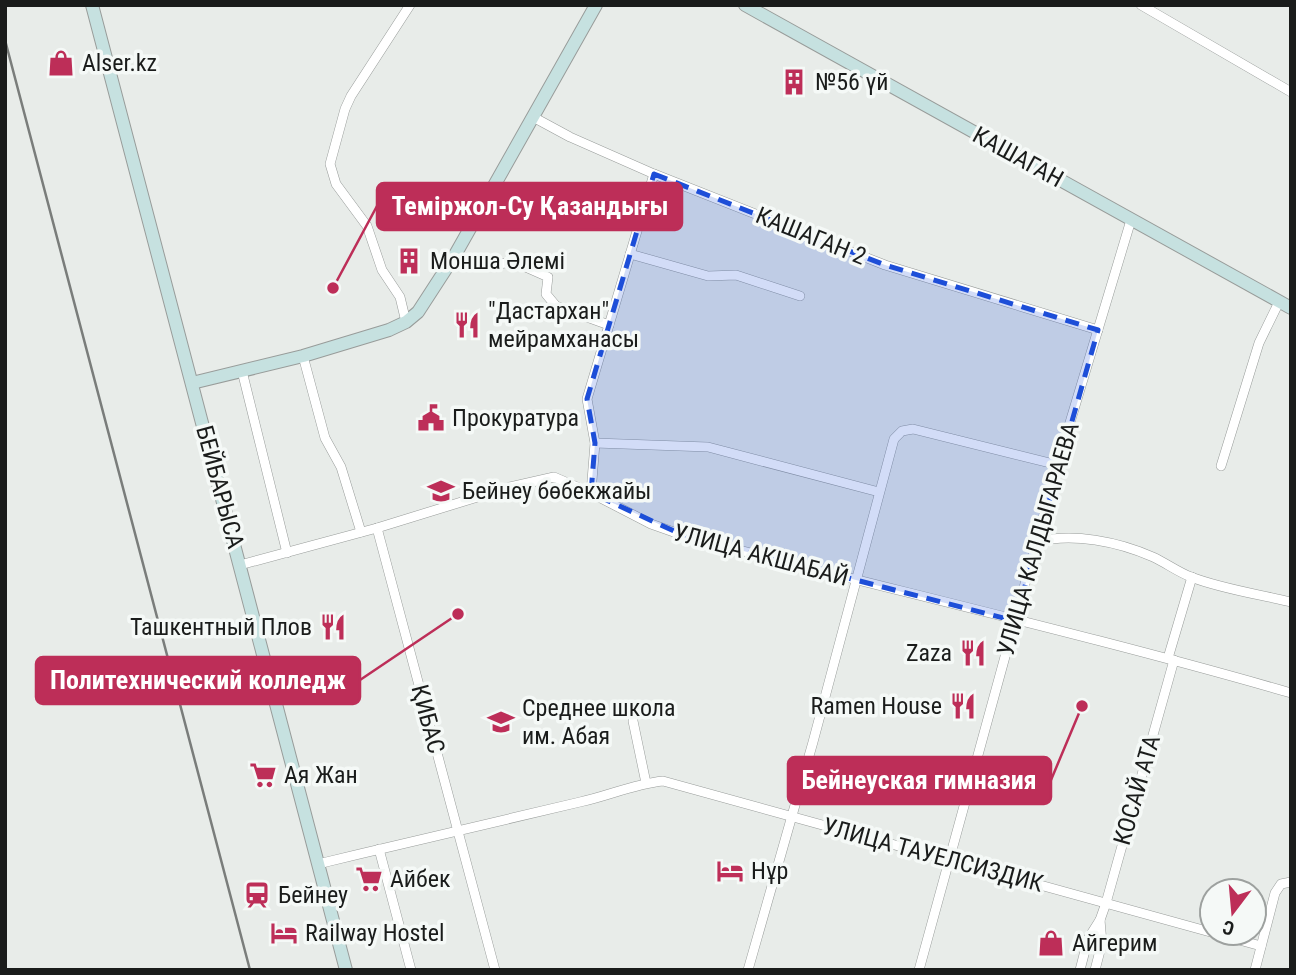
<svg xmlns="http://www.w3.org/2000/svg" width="1296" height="975" font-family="'Roboto Condensed',sans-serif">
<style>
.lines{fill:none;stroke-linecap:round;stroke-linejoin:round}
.street-casing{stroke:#989c9a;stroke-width:10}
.secondary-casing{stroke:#989c9a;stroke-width:14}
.street{stroke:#fff;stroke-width:9}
.secondary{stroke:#c6e1e0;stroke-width:12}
.rail{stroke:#7a7d7b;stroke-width:2.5}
.marked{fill:#1d4ed8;fill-opacity:0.2;stroke:#1d4ed8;stroke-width:5;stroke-dasharray:14 9;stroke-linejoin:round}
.labels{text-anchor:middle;stroke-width:7;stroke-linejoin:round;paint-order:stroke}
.poi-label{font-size:24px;fill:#1a1c1b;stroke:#f5f9f7;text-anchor:start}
.street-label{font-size:24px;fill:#1a1c1b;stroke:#f5f9f7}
.leader{fill:none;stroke:#bd2e58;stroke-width:2.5}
.callout-dot{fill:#bd2e58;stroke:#f5f9f7;stroke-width:2.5}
.callout{fill:#bd2e58;stroke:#bd2e58;stroke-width:2.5}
.callout-label{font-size:26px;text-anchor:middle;font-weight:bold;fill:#fff}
</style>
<rect width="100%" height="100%" fill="#e8ece9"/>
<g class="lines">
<g class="street-casing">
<g id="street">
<polyline points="1141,5 1291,92"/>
<polyline points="533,117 570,137 654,174 885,265 1098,330"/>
<polyline points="630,254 708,276 736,275 800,296"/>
<polyline points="455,255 484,266 514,262 548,277 546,294 556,306 609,325"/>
<polyline points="406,322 400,297 382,270 367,226 336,184 330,164 345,109 351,96 410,5"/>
<polyline points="303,356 325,438 341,467 361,532"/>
<polyline points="242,371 287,553"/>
<polyline points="595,443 708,447 879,492"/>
<polyline points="1221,466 1259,343 1279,302"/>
<polyline points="591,493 595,443 587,399 654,174"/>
<polyline points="377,528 495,970"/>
<path d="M1037,542C1072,532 1119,542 1153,557C1166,563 1178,572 1191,577C1222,589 1258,594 1291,602"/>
<path d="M240,565L377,528L510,487L554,477L591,493L651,524L685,536C887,589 1090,635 1291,693"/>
<polyline points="1168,658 1192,577"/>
<polyline points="633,721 646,783"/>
<polyline points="379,849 411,970"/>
<path d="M318,864C405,843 492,823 580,802C608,796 634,784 663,781L1261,946"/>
<polyline points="748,970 813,742 894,439 902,431 913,429 1058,465"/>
<polyline points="919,970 1062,449 1131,220"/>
<polyline points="1080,970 1088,939 1100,920 1106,903 1174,660"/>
<polyline points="1095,970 1102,943 1100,920"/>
<polyline points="1255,970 1275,893 1281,884 1291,882"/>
</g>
</g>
<g class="secondary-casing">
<g id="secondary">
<polyline points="92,5 346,970"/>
<polyline points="745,5 1291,308"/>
<polyline points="192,383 303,356 389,330 406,322 418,312 455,255 596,5"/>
</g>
</g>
<use href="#street" class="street"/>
<use href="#secondary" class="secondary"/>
<polyline class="rail" points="5,40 250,970"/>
</g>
<path class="marked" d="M654,174L885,265L1098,330L1015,621L685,536L591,493L595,443L587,399Z"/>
<defs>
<g id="shop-bare" transform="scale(2.1)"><path d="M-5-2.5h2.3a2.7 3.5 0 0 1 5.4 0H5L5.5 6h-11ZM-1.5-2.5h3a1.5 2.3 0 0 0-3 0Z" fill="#bd2e58" stroke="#f5f9f7" stroke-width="2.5" paint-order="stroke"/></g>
<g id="building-bare" transform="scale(2.1)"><path d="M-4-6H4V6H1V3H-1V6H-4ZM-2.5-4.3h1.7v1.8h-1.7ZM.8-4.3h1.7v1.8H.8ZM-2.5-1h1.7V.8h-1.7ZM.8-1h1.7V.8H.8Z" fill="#bd2e58" stroke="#f5f9f7" stroke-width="2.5" paint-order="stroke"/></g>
<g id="restaurant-bare" transform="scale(2.1)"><path d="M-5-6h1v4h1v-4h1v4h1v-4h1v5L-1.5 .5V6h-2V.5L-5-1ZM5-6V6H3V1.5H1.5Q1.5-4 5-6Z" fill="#bd2e58" stroke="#f5f9f7" stroke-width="2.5" paint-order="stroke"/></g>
<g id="civic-bare" transform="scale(2.1)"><path d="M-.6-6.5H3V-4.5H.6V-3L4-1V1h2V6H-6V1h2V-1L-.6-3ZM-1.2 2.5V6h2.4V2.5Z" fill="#bd2e58" stroke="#f5f9f7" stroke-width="2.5" paint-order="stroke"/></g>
<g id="school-bare" transform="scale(2.1)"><path d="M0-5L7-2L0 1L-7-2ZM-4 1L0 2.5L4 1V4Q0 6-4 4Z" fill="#bd2e58" stroke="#f5f9f7" stroke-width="2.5" paint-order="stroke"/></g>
<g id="supermarket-bare" transform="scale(2.1)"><path d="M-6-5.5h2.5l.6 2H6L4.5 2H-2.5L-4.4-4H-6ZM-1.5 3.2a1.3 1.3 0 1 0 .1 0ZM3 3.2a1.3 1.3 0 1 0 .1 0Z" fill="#bd2e58" stroke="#f5f9f7" stroke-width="2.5" paint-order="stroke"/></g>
<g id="hotel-bare" transform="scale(2.1)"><path d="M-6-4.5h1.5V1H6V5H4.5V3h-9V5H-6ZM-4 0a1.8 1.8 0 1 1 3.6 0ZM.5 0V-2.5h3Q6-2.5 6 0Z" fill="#bd2e58" stroke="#f5f9f7" stroke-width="2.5" paint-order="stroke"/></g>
<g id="station-bare" transform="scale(2.1)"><path d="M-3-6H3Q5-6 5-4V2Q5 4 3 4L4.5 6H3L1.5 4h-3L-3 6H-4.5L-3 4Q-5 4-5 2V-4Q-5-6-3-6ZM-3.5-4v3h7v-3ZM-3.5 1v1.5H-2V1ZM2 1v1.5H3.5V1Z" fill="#bd2e58" stroke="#f5f9f7" stroke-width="2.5" paint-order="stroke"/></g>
</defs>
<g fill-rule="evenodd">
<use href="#shop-bare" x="61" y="63"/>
<use href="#building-bare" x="794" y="82"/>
<use href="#building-bare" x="409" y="261"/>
<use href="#restaurant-bare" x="467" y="325"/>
<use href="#civic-bare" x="431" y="418"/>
<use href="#school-bare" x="441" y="491"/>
<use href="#restaurant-bare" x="333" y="627"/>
<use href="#restaurant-bare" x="973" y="653"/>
<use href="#restaurant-bare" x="963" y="706"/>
<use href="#school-bare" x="501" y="722"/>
<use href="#supermarket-bare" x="263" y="775"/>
<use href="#hotel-bare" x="730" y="871"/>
<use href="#supermarket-bare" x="369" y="879"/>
<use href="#station-bare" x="257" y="895"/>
<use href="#hotel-bare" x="284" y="933"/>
<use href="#shop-bare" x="1051" y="943"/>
</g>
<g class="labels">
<g class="poi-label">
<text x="82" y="71">Alser.kz</text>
<text x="815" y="90">№56 үй</text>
<text x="430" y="269">Монша Әлемі</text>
<text x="488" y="319">"Дастархан"<tspan x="488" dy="28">мейрамханасы</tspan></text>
<text x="452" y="426">Прокуратура</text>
<text x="462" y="499">Бейнеу бөбекжайы</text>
<text x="312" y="635" text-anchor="end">Ташкентный Плов</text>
<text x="952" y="661" text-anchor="end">Zaza</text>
<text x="942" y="714" text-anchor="end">Ramen House</text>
<text x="522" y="716">Среднее школа<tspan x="522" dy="28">им. Абая</tspan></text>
<text x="284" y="783">Ая Жан</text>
<text x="751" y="879">Нұр</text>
<text x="390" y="887">Айбек</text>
<text x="278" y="903">Бейнеу</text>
<text x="305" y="941">Railway Hostel</text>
<text x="1072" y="951">Айгерим</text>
</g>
<g class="street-label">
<text transform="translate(1018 157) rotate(29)" y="8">КАШАГАН</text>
<text transform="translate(811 236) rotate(22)" y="8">КАШАГАН 2</text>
<text transform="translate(220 487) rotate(75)" y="8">БЕЙБАРЫСА</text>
<text transform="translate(1038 539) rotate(-74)" y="8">УЛИЦА КАЛДЫГАРАЕВА</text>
<text transform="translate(761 555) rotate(15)" y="8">УЛИЦА АКШАБАЙ</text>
<text transform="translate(428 719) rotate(75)" y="8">ҚИБАС</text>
<text transform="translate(1137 790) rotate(-74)" y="8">КОСАЙ АТА</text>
<text transform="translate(933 855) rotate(15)" y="8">УЛИЦА ТАУЕЛСИЗДИК</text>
</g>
</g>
<path class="leader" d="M333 288L377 206M458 614L360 680M1082 706L1051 780"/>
<g class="callout-dot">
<circle cx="333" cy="288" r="7"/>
<circle cx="458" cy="614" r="7"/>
<circle cx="1082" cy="706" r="7"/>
</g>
<g class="callout">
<rect x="377" y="183" width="305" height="47" rx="7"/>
<rect x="36" y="657" width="324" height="47" rx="7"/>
<rect x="788" y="757" width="263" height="47" rx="7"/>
</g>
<g class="callout-label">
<text x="530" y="215">Теміржол-Су Қазандығы</text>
<text x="198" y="689">Политехнический колледж</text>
<text x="919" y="789">Бейнеуская гимназия</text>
</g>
<rect width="1296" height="975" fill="none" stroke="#1a1c1b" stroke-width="14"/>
<g transform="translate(1233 912) rotate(196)"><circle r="33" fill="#f5f9f7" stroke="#9da19f" stroke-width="2"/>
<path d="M0-5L12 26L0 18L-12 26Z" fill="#bd2e58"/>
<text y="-10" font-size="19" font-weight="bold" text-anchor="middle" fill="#1a1c1b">С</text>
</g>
</svg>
